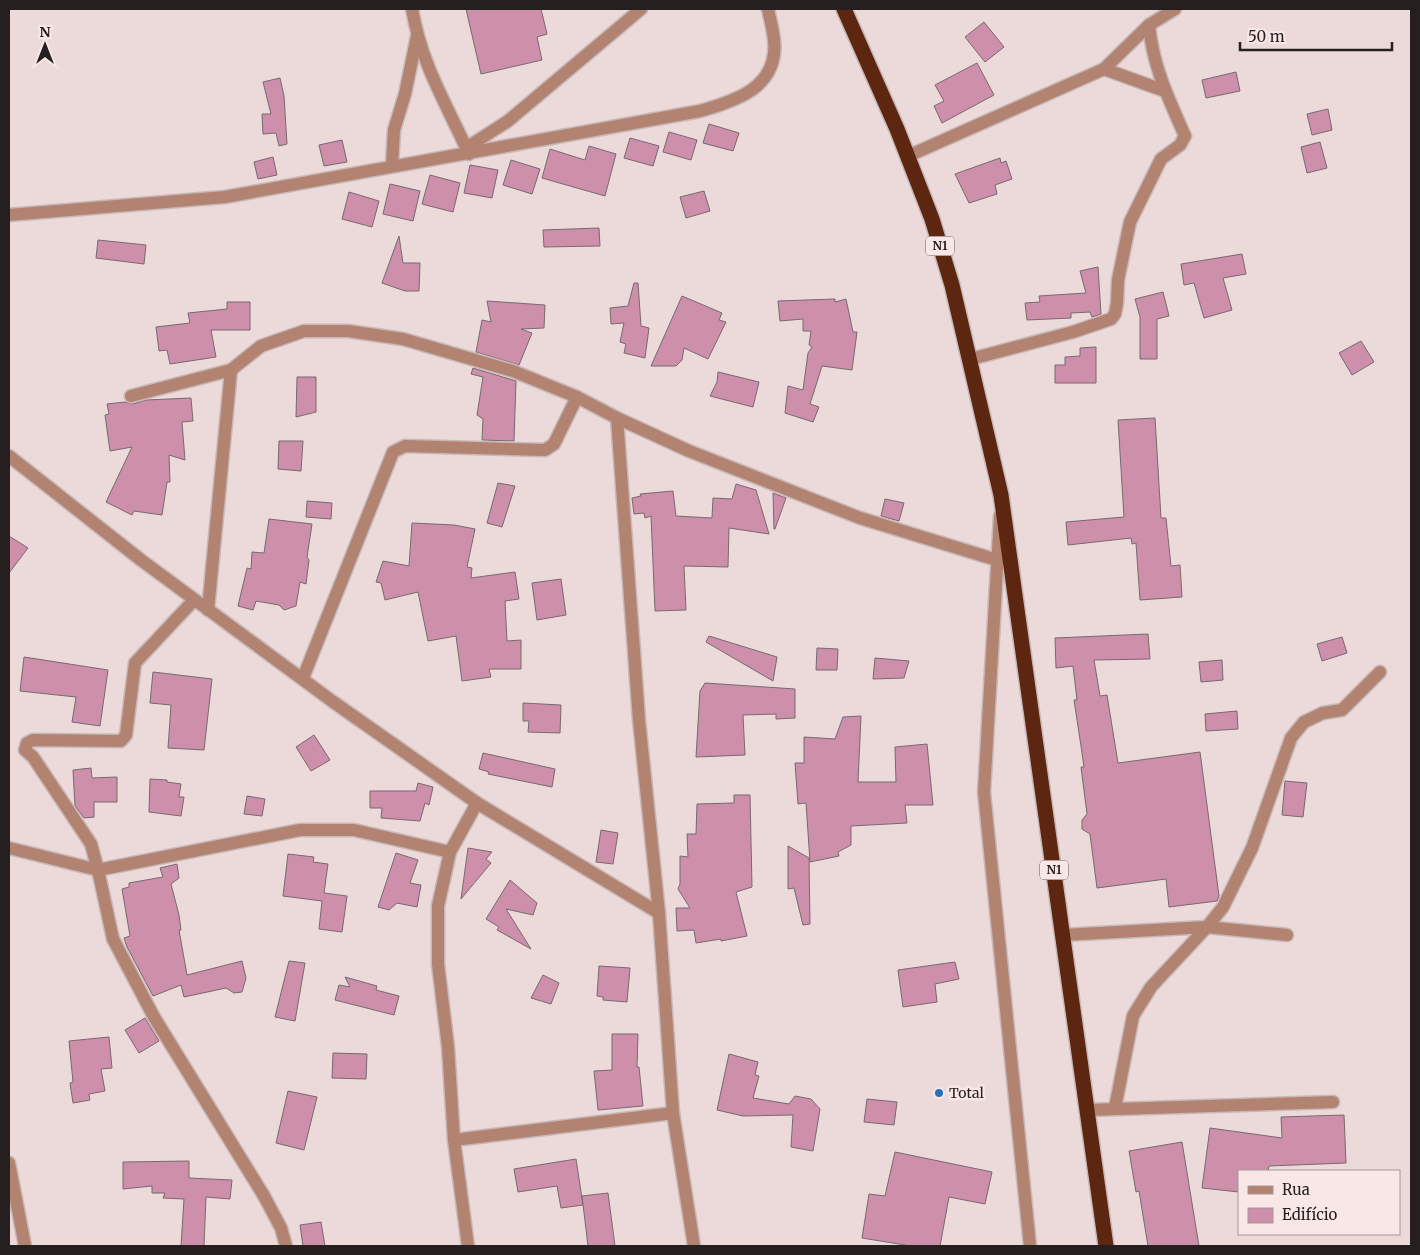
<svg xmlns="http://www.w3.org/2000/svg" width="1420" height="1255" font-family="Merriweather,serif">
<style>
.building{fill:#ce8fab;stroke:#77696f}
.lines{fill:none;stroke-linecap:round;stroke-linejoin:round}
.minor-casing{stroke:#c8b8b8;stroke-width:15}
.highway-casing{stroke:#c8b8b8;stroke-width:18}
.minor{stroke:#b38371;stroke-width:12}
.highway{stroke:#5d2611;stroke-width:15}
.poi-dot{fill:#2073c1;stroke:#f9e7e8;stroke-width:2}
.labels{text-anchor:middle;stroke-width:5;stroke-linejoin:round;paint-order:stroke}
.shield{fill:#f9e7e8;stroke:#655b5b;stroke-width:1}
.shield-label{font-size:12px;font-weight:bold;fill:#251f1f}
.poi-label{font-size:14px;fill:#251f1f;stroke:#f9e7e8;text-anchor:start}
</style>
<rect width="100%" height="100%" fill="#ecdada"/>
<g class="building">
<polygon points="466,9 541,9 547,34 537,37 542,60 481,74"/>
<polygon points="984,22 1004,47 985,62 965,37"/>
<polygon points="977,63 994,95 942,123 934,106 944,101 935,85"/>
<polygon points="1236,72 1240,91 1206,98 1202,80"/>
<polygon points="280,78 284,96 287,144 279,146 276,133 263,134 262,114 271,114 263,82"/>
<polygon points="1328,109 1332,130 1312,135 1307,114"/>
<polygon points="709,124 739,133 733,151 703,143"/>
<polygon points="669,132 697,140 691,160 663,152"/>
<polygon points="630,138 659,146 653,166 624,158"/>
<polygon points="342,140 347,162 324,166 319,145"/>
<polygon points="1320,142 1327,168 1307,173 1301,147"/>
<polygon points="589,146 616,154 605,196 542,178 550,149 585,160"/>
<polygon points="273,157 277,175 258,179 254,162"/>
<polygon points="1000,158 1001,163 1006,161 1012,179 995,185 997,194 969,203 955,174"/>
<polygon points="511,160 540,169 532,194 503,185"/>
<polygon points="470,165 498,170 492,198 464,193"/>
<polygon points="430,175 460,183 453,212 422,204"/>
<polygon points="390,184 420,191 413,221 383,214"/>
<polygon points="704,191 710,211 686,218 680,197"/>
<polygon points="349,192 379,201 372,227 342,219"/>
<polygon points="599,228 600,246 544,247 543,230"/>
<polygon points="399,236 403,263 420,263 419,291 405,291 382,283"/>
<polygon points="98,240 146,245 144,264 96,258"/>
<polygon points="1242,254 1246,274 1223,278 1232,310 1204,318 1194,283 1184,285 1181,264"/>
<polygon points="1098,267 1101,314 1092,317 1090,312 1071,313 1071,318 1027,320 1025,303 1040,302 1039,296 1086,293 1080,271"/>
<polygon points="634,283 638,283 641,326 649,328 645,358 624,353 626,344 620,342 624,323 611,324 610,308 628,306"/>
<polygon points="1163,292 1169,316 1157,319 1157,359 1140,359 1140,317 1135,299"/>
<polygon points="682,296 722,313 719,320 726,322 708,359 684,348 682,360 676,366 651,366"/>
<polygon points="835,299 835,302 846,299 853,332 857,332 852,370 822,366 810,404 819,407 813,422 785,413 788,386 803,390 808,353 812,347 809,345 811,331 803,331 803,319 780,321 778,301"/>
<polygon points="487,301 545,305 544,328 521,329 532,333 519,365 476,352 482,320 491,322"/>
<polygon points="227,302 250,302 250,330 211,330 216,357 170,364 167,350 159,351 156,327 190,323 188,313 227,309"/>
<polygon points="1361,341 1374,362 1352,375 1339,353"/>
<polygon points="1096,347 1096,383 1055,383 1055,365 1065,365 1065,357 1080,356 1080,348"/>
<polygon points="473,368 516,381 514,441 482,440 483,419 477,415 483,377 471,374"/>
<polygon points="718,372 759,382 753,407 710,396 717,382"/>
<polygon points="297,377 316,377 316,412 296,417"/>
<polygon points="191,398 193,421 182,422 185,460 169,455 170,482 167,482 162,515 134,511 132,515 106,502 132,447 110,451 105,415 109,414 107,404 125,402 133,404 146,400"/>
<polygon points="1155,418 1161,518 1166,518 1171,566 1180,565 1182,597 1140,600 1136,543 1132,544 1131,538 1068,545 1066,522 1124,517 1118,420"/>
<polygon points="279,441 303,441 301,471 278,469"/>
<polygon points="498,483 515,486 502,527 487,523"/>
<polygon points="736,484 756,490 769,534 729,528 728,567 684,566 686,610 655,611 651,516 645,518 644,513 634,514 632,498 641,496 640,494 673,491 676,516 712,518 713,498 732,499"/>
<polygon points="773,493 786,498 775,529 774,529"/>
<polygon points="885,499 904,503 899,521 881,516"/>
<polygon points="307,501 332,503 331,519 306,517"/>
<polygon points="269,519 312,524 307,557 309,560 306,584 300,582 296,606 284,610 279,605 256,601 253,610 238,606 247,568 251,569 252,552 264,553"/>
<polygon points="412,523 454,525 475,529 467,567 472,568 471,578 515,572 519,599 505,601 507,641 521,640 521,669 489,669 491,677 462,681 456,636 428,641 418,592 385,600 381,583 376,582 383,561 409,566"/>
<polygon points="9,536 28,548 9,573"/>
<polygon points="561,579 566,615 537,620 532,583"/>
<polygon points="1148,634 1150,659 1094,660 1100,696 1107,695 1118,763 1200,752 1219,896 1217,901 1169,907 1166,879 1097,888 1090,834 1082,829 1082,820 1087,814 1081,767 1084,767 1081,746 1074,700 1077,700 1073,666 1056,668 1055,638"/>
<polygon points="709,636 777,657 773,681 706,642"/>
<polygon points="1342,637 1347,653 1322,661 1317,644"/>
<polygon points="817,648 838,649 837,670 816,670"/>
<polygon points="24,657 108,670 100,726 72,722 76,697 20,691"/>
<polygon points="875,658 909,661 904,678 873,679"/>
<polygon points="1222,660 1223,680 1201,682 1199,662"/>
<polygon points="153,672 212,679 204,750 168,748 171,705 150,703"/>
<polygon points="705,683 795,689 795,718 776,719 776,714 743,715 745,755 696,757 700,691"/>
<polygon points="523,703 561,705 560,733 528,732 529,721 523,721"/>
<polygon points="1237,711 1238,729 1206,731 1205,714"/>
<polygon points="861,716 858,782 896,782 895,747 927,744 933,805 905,805 907,823 851,826 851,845 838,852 839,856 810,862 806,803 798,804 795,763 804,763 804,737 835,739 843,717"/>
<polygon points="314,735 330,760 311,771 296,747"/>
<polygon points="483,753 555,769 552,787 488,774 489,772 479,769"/>
<polygon points="91,768 92,778 117,777 117,802 94,802 94,817 84,818 75,806 73,770"/>
<polygon points="150,779 167,780 167,782 181,784 179,797 184,797 181,816 149,812"/>
<polygon points="1285,781 1307,783 1303,817 1282,815"/>
<polygon points="418,783 433,787 429,805 425,803 420,821 381,818 382,808 370,808 370,791 416,791"/>
<polygon points="734,795 750,795 752,887 736,892 747,936 721,941 721,939 696,943 694,930 677,931 676,908 690,908 678,889 680,884 680,856 688,857 687,834 696,834 697,804 734,803"/>
<polygon points="247,796 265,799 262,816 244,814"/>
<polygon points="601,830 618,833 613,864 596,862"/>
<polygon points="788,846 809,858 810,924 803,925 794,888 788,889"/>
<polygon points="468,848 492,852 486,859 491,863 461,899"/>
<polygon points="396,853 418,860 410,883 421,885 417,907 397,903 389,910 378,907"/>
<polygon points="288,854 314,857 313,862 328,864 324,893 347,896 342,932 319,929 322,901 283,896"/>
<polygon points="177,864 179,878 171,884 179,915 181,930 179,930 187,975 242,961 246,978 242,992 234,993 226,988 184,997 181,985 153,996 127,947 124,938 130,936 122,889 129,887 129,883 163,877 160,868"/>
<polygon points="510,880 537,903 533,915 506,909 531,949 497,930 499,927 486,919"/>
<polygon points="289,961 305,963 295,1021 275,1017"/>
<polygon points="955,962 959,979 935,984 937,1002 903,1007 898,970"/>
<polygon points="599,966 630,968 627,1002 603,1000 603,997 597,996"/>
<polygon points="543,975 559,983 551,1004 531,998"/>
<polygon points="345,977 377,986 376,990 399,996 394,1015 335,1000 339,985 350,987"/>
<polygon points="145,1018 159,1041 139,1053 125,1030"/>
<polygon points="612,1034 638,1034 637,1067 639,1067 643,1106 598,1110 594,1071 612,1070"/>
<polygon points="109,1037 112,1068 101,1069 105,1091 89,1094 90,1100 73,1103 70,1083 73,1082 69,1041"/>
<polygon points="333,1053 367,1054 366,1079 332,1078"/>
<polygon points="729,1054 758,1062 755,1075 759,1076 753,1098 789,1104 795,1096 811,1099 820,1109 813,1151 791,1147 793,1115 743,1116 717,1110"/>
<polygon points="288,1091 317,1097 304,1150 276,1143"/>
<polygon points="867,1099 897,1102 894,1125 864,1122"/>
<polygon points="1344,1115 1346,1163 1269,1166 1268,1171 1239,1171 1239,1192 1202,1188 1210,1128 1282,1138 1281,1117"/>
<polygon points="1182,1142 1199,1246 1148,1246 1139,1191 1136,1192 1129,1151"/>
<polygon points="895,1152 992,1172 985,1204 949,1197 940,1246 911,1246 862,1238 869,1194 885,1196"/>
<polygon points="576,1159 583,1205 561,1208 557,1186 518,1192 514,1169"/>
<polygon points="189,1161 189,1178 232,1180 230,1199 206,1197 204,1246 181,1246 184,1199 163,1198 165,1193 152,1193 152,1186 123,1189 123,1162"/>
<polygon points="608,1193 615,1246 588,1246 582,1196"/>
<polygon points="321,1222 325,1246 303,1246 300,1225"/>
</g>
<g class="lines">
<g class="minor-casing">
<g id="minor">
<path d="M412,9C422,66 446,103 469,154"/>
<polyline points="1104,69 1165,91"/>
<polyline points="466,148 508,121 641,9"/>
<polyline points="908,156 1104,69 1149,25 1175,9"/>
<polyline points="392,165 394,130 405,94 417,36"/>
<path d="M9,215L225,197L700,111C736,101 779,87 774,40C773,29 770,19 768,9"/>
<path d="M971,359L1073,332L1111,319L1115,314L1117,303L1118,280L1130,222L1161,159L1180,145L1185,136C1168,97 1153,67 1149,25"/>
<polyline points="131,396 231,370 261,346 304,331 348,331 403,339 513,371 577,397 617,418 689,451 860,518 997,560"/>
<polyline points="617,418 639,720 659,913 673,1113 694,1246"/>
<polyline points="9,456 141,560 332,701 477,803 659,913"/>
<polyline points="1000,516 984,792 1030,1246"/>
<polyline points="194,600 135,663 126,735 121,741 33,740 27,743 25,750 33,757 91,844 98,870 113,939 154,1017 264,1196 281,1228 286,1246"/>
<polyline points="208,610 231,370"/>
<polyline points="303,678 393,452 405,446 545,450 554,444 577,397"/>
<polyline points="9,848 98,870 300,830 354,830 450,852"/>
<polyline points="1063,935 1207,927 1287,935"/>
<polyline points="1115,1108 1133,1016 1151,987 1207,927 1223,907 1252,848 1291,738 1304,722 1323,713 1342,710 1380,672"/>
<polyline points="1087,1110 1333,1102"/>
<polyline points="454,1140 673,1113"/>
<polyline points="9,1163 25,1246"/>
<polyline points="468,1246 454,1140 448,1047 438,964 438,906 450,852 477,803"/>
</g>
</g>
<g class="highway-casing">
<polyline id="highway" points="844,9 897,129 932,219 952,285 1001,495 1106,1246"/>
</g>
<use href="#minor" class="minor"/>
<use href="#highway" class="highway"/>
</g>
<circle class="poi-dot" cx="939" cy="1093" r="5"/>
<g class="labels">
<g class="shield">
<rect x="926" y="236.5" width="28" height="19" rx="4"/>
<rect x="1040" y="860.5" width="28" height="19" rx="4"/>
</g>
<g class="shield-label">
<text x="940" y="250">N1</text>
<text x="1054" y="874">N1</text>
</g>
<g class="poi-label">
<text x="949" y="1098">Total</text>
</g>
</g>
<rect width="1420" height="1255" fill="none" stroke="#251f1f" stroke-width="20"/>
<rect x="1238" y="1170" width="162" height="65" fill="#f9e7e8" stroke="#a49798"/>
<rect x="1248" y="1186" width="25" height="8" fill="#b38371" stroke="#a49798"/>
<text x="1282" y="1195" font-size="15" fill="#251f1f">Rua</text>
<rect x="1248" y="1208" width="25" height="15" fill="#ce8fab" stroke="#a49798"/>
<text x="1282" y="1220" font-size="15" fill="#251f1f">Edifício</text>
<g transform="translate(45 45)" stroke="#f9e7e8" stroke-width="4" paint-order="stroke">
<path d="M0-4L9 19L0 12L-9 19Z" fill="#251f1f"/>
<text y="-8" font-size="14" font-weight="bold" text-anchor="middle" fill="#251f1f">N</text>
</g>
<path d="M1240 42v8h152v-8" fill="none" stroke="#251f1f" stroke-width="2.5"/>
<text x="1248" y="42" font-size="15" fill="#251f1f" stroke="#f9e7e8" stroke-width="4" paint-order="stroke">50 m</text>
</svg>
